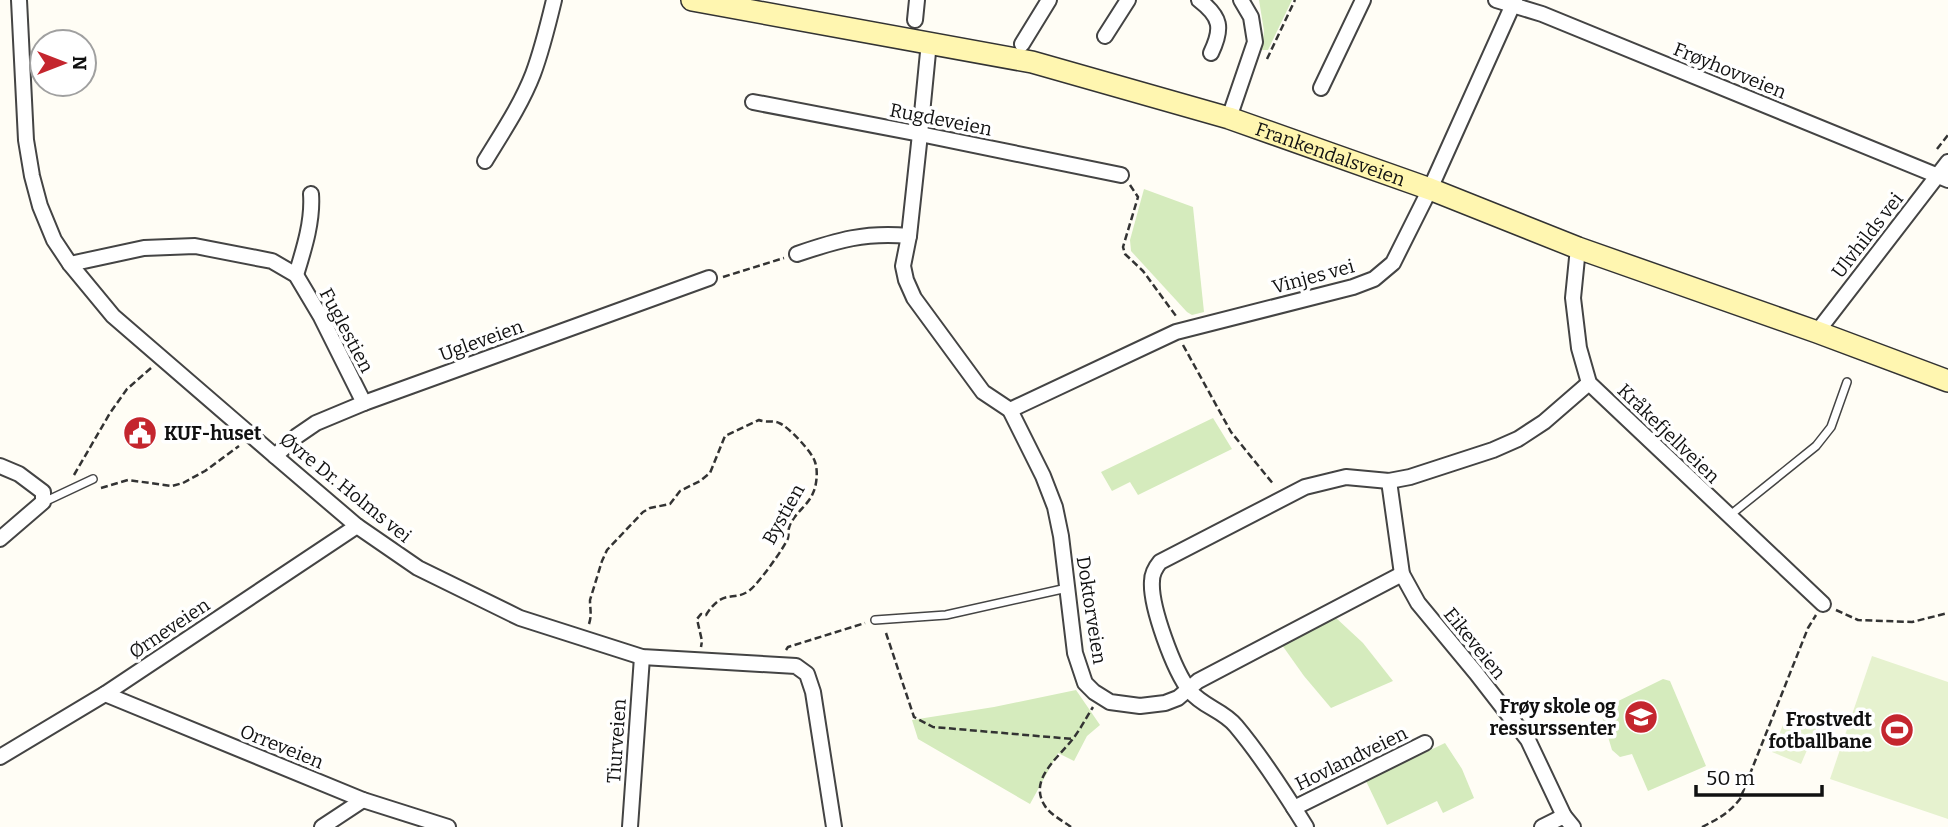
<svg xmlns="http://www.w3.org/2000/svg" width="1948" height="827" font-family="Bitter,serif">
<style>
.green{fill:#d5ebbd}
.pitch{fill:#e6f2cf}
.lines{fill:none;stroke-linecap:round;stroke-linejoin:round}
.lane-casing{stroke:#444;stroke-width:10}
.street-casing{stroke:#444;stroke-width:18}
.secondary-casing{stroke:#333;stroke-width:24}
.path{stroke:#333;stroke-width:2.5;stroke-dasharray:7 3.5;stroke-linecap:butt}
.lane{stroke:#fff;stroke-width:7}
.street{stroke:#fff;stroke-width:14}
.secondary{stroke:#fff6b0;stroke-width:21}
.labels{text-anchor:middle;stroke-width:7;stroke-linejoin:round;paint-order:stroke}
.street-label{font-size:19px;fill:#111;stroke:#fff}
.poi-label{font-size:19px;font-weight:bold;fill:#111;stroke:#fff;text-anchor:end}
</style>
<rect width="100%" height="100%" fill="#fffdf5"/>
<g class="green">
<polygon points="1259,0 1292,0 1268,50 1262,50 1264,31"/>
<polygon points="1144,189 1193,207 1204,312 1192,315 1187,312 1131,251 1130,240"/>
<polygon points="1213,418 1232,449 1138,495 1130,482 1112,491 1101,472"/>
<polygon points="1335,617 1363,643 1393,681 1331,708 1304,676 1282,645"/>
<polygon points="1663,679 1670,681 1706,766 1648,791 1632,754 1620,757 1612,750 1600,710"/>
<polygon points="1076,690 1100,725 1087,736 1074,761 1058,753 1030,804 918,739 912,720 994,707"/>
<polygon points="1445,743 1462,769 1474,798 1443,813 1437,801 1387,825 1366,781"/>
</g>
<g class="pitch">
<polygon points="1872,656 1948,682 1948,819 1830,779"/>
<polygon points="1790,708 1820,720 1801,764 1772,752"/>
</g>
<g class="lines">
<g class="lane-casing">
<g id="lane">
<polyline points="44,502 93,479"/>
<polyline points="1729,516 1816,446 1831,427 1847,382"/>
<polyline points="875,620 946,615 1067,588"/>
</g>
</g>
<g class="street-casing">
<g id="street">
<polyline points="19,0 26,140 32,176 40,206 54,240 70,264 113,316 275,456 357,526 418,568 520,618 642,657 796,666 807,674 813,692 834,827"/>
<path d="M1199,0C1221,17 1223,28 1211,53"/>
<polyline points="1496,0 1542,14 1948,180"/>
<polyline points="915,20 917,0"/>
<polyline points="1105,36 1128,0"/>
<polyline points="929,42 920,134 909,236 903,266 906,280 914,298 983,392 1010,410 1043,476 1055,507 1061,536 1075,653 1085,683 1094,692 1110,702 1140,706 1165,703 1178,698 1198,681 1402,574"/>
<polyline points="1022,44 1049,0"/>
<polyline points="1321,88 1363,0"/>
<polyline points="753,102 920,134 1121,175"/>
<polyline points="1229,118 1255,42 1251,17 1241,0"/>
<path d="M485,161C502,133 521,105 533,74C542,50 548,25 554,0"/>
<polyline points="1578,248 1573,298 1579,348 1589,383 1823,604"/>
<path d="M797,254C838,240 865,232 909,236"/>
<polyline points="70,264 144,248 195,246 272,261 296,275 321,317 364,403"/>
<path d="M296,275C304,249 313,221 311,194"/>
<polyline points="1817,332 1948,162"/>
<polyline points="1010,410 1176,332 1353,287 1374,279 1393,263 1430,189 1515,0"/>
<polyline points="275,456 297,436 316,423 364,403 709,278"/>
<polyline points="0,466 19,474 43,492 43,502 0,539"/>
<polyline points="1389,481 1402,574 1418,603 1476,673 1528,740 1564,816"/>
<polyline points="105,694 363,800 448,827"/>
<polyline points="0,757 105,694 357,526"/>
<polyline points="1294,808 1425,743"/>
<polyline points="322,827 363,800"/>
<polyline points="630,827 642,657"/>
<path d="M1306,827C1285,793 1262,757 1236,726C1223,710 1203,707 1190,691C1174,671 1150,606 1152,581C1152,573 1155,568 1160,562L1305,487L1346,477L1389,481L1410,477L1493,450L1518,439L1544,422L1589,383"/>
<polyline points="1542,827 1564,816 1573,827"/>
</g>
</g>
<g class="secondary-casing">
<g id="secondary">
<path id="s1" d="M692,0L1032,62L1229,118L1430,189L1578,248L1817,332L1948,381"/>
</g>
</g>
<g class="path">
<polyline points="1267,59 1295,0"/>
<polyline points="1937,149 1948,135"/>
<polyline points="1130,185 1138,197 1123,247 1125,254 1143,271 1176,316"/>
<polyline points="723,277 784,258"/>
<polyline points="1183,345 1231,432 1274,485"/>
<polyline points="74,475 110,413 127,389 151,368"/>
<polyline points="101,488 128,480 172,486 183,483 205,471 239,446"/>
<polyline points="1836,610 1858,620 1912,622 1948,613"/>
<path d="M589,624C592,615 590,609 590,600L602,561L607,550L643,512L650,508L670,504L680,491L700,481L710,473L725,436L759,420C766,423 773,420 779,423C788,426 813,453 815,462C818,470 817,485 813,493C808,506 792,515 789,528C788,531 789,535 788,538C785,547 758,584 750,590C733,603 724,587 706,615L701,614L697,619L702,641L701,647"/>
<polyline points="886,633 914,717 933,727 1073,739"/>
<polyline points="786,650 788,647 865,623"/>
<path d="M1071,827C1063,821 1051,815 1045,806C1028,780 1057,759 1072,740C1080,730 1086,718 1093,707"/>
<path d="M1702,827C1718,819 1729,813 1740,799L1808,628L1816,615"/>
</g>
<use href="#lane" class="lane"/>
<use href="#street" class="street"/>
<use href="#secondary" class="secondary"/>
</g>
<defs>
<g id="civic-disc" transform="scale(1.75)"><circle r="9.5" fill="#c4262e" stroke="#fff"/><path d="M-.6-6.5H3V-4.5H.6V-3L4-1V1h2V6H-6V1h2V-1L-.6-3ZM-1.2 2.5V6h2.4V2.5Z" fill="#fff"/></g>
<g id="school-disc" transform="scale(1.75)"><circle r="9.5" fill="#c4262e" stroke="#fff"/><path d="M0-5L7-2L0 1L-7-2ZM-4 1L0 2.5L4 1V4Q0 6-4 4Z" fill="#fff"/></g>
<g id="stadium-disc" transform="scale(1.75)"><circle r="9.5" fill="#c4262e" stroke="#fff"/><path d="M0-5a6.5 5 0 1 0 0 10a6.5 5 0 1 0 0-10ZM-3.5-1.8h7v3.6h-7Z" fill="#fff"/></g>
</defs>
<g fill-rule="evenodd">
<use href="#civic-disc" x="140" y="433"/>
<use href="#school-disc" x="1641" y="717"/>
<use href="#stadium-disc" x="1897" y="730"/>
</g>
<g class="labels">
<g class="street-label">
<text transform="translate(1730 70) rotate(22)" y="7">Frøyhovveien</text>
<text transform="translate(941 119) rotate(11)" y="7">Rugdeveien</text>
<text dy="7" stroke="none"><textPath href="#s1" startOffset="658">Frankendalsveien</textPath></text>
<text transform="translate(1867 235) rotate(-52)" y="7">Ulvhilds vei</text>
<text transform="translate(1313 276) rotate(-15)" y="7">Vinjes vei</text>
<text transform="translate(347 330) rotate(62)" y="7">Fuglestien</text>
<text transform="translate(481 340) rotate(-20)" y="7">Ugleveien</text>
<text transform="translate(1669 433) rotate(44)" y="7">Kråkefjellveien</text>
<text transform="translate(346 487) rotate(39)" y="7">Øvre Dr. Holms vei</text>
<text transform="translate(783 514) rotate(-61)" y="7">Bystien</text>
<text transform="translate(1092 610) rotate(81)" y="7">Doktorveien</text>
<text transform="translate(169 628) rotate(-34)" y="7">Ørneveien</text>
<text transform="translate(1475 643) rotate(51)" y="7">Eikeveien</text>
<text transform="translate(616 741) rotate(-86)" y="7">Tiurveien</text>
<text transform="translate(282 746) rotate(22)" y="7">Orreveien</text>
<text transform="translate(1351 758) rotate(-26)" y="7">Hovlandveien</text>
</g>
<g class="poi-label">
<text x="164" y="440" text-anchor="start">KUF-huset</text>
<text x="1616" y="713">Frøy skole og<tspan x="1616" dy="22">ressurssenter</tspan></text>
<text x="1872" y="726">Frostvedt<tspan x="1872" dy="22">fotballbane</tspan></text>
</g>
</g>
<g transform="translate(63 63) rotate(90)"><circle r="33" fill="#ffffff" stroke="#a0a0a0" stroke-width="2"/>
<path d="M0-5L12 26L0 18L-12 26Z" fill="#c4262e"/>
<text y="-10" font-size="19" font-weight="bold" text-anchor="middle" fill="#111111">N</text>
</g>
<path d="M1696 785v10h126v-10" fill="none" stroke="#111111" stroke-width="3.5"/>
<text x="1706" y="785" font-size="21" fill="#111111" stroke="#ffffff" stroke-width="5" paint-order="stroke">50 m</text>
</svg>
